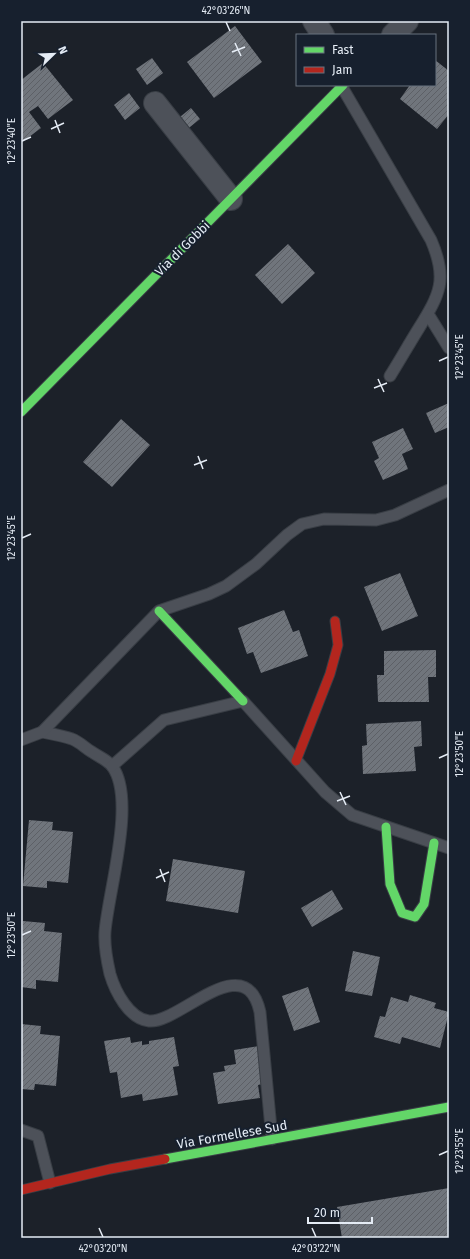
<svg xmlns="http://www.w3.org/2000/svg" width="470" height="1259" font-family="'Fira Sans',sans-serif">
<style>
.building{fill:url(#building-hatch)}
.lines{fill:none;stroke-linecap:round;stroke-linejoin:round}
.lane-casing{stroke:#393e45;stroke-width:13}
.street-casing{stroke:#393e45;stroke-width:24}
.fast-casing{stroke:#393e45;stroke-width:11}
.jam-casing{stroke:#393e45;stroke-width:11}
.lane{stroke:#4d5159;stroke-width:11}
.street{stroke:#4d5159;stroke-width:22}
.fast{stroke:#63d668;stroke-width:9}
.jam{stroke:#b3261e;stroke-width:9}
.ticks{fill:none;stroke:#e5ecf5;stroke-width:1.5}
.labels{text-anchor:middle;stroke-width:4;stroke-linejoin:round;paint-order:stroke}
.street-label{font-size:13px;fill:#e5ecf5;stroke:#17202e}
.neatline{fill:none;stroke:#e5ecf5;stroke-width:1.5}
.ticks-label{font-size:10px;text-anchor:middle;fill:#e5ecf5}
</style>
<defs>
<pattern id="building-hatch" width="6" height="6" patternUnits="userSpaceOnUse"><rect width="6" height="6" fill="#70757c"/><path d="M-1 1l2-2M0 6l6-6M5 7l2-2" fill="none" stroke="#5d6066"/></pattern>
</defs>
<rect width="100%" height="100%" fill="#1c2129"/>
<g class="building">
<polygon points="235,26 262,62 214,98 187,62"/>
<polygon points="152,58 163,73 147,85 136,69"/>
<polygon points="435,60 449,71 449,114 437,129 400,99 410,85 435,85"/>
<polygon points="43,63 73,100 48,119 38,106 29,112 41,128 21,143 21,80"/>
<polygon points="129,93 140,108 125,120 114,105"/>
<polygon points="191,108 200,119 185,131 175,121"/>
<polygon points="288,244 315,273 282,304 255,275"/>
<polygon points="449,403 449,427 435,433 426,413"/>
<polygon points="121,419 150,445 112,487 83,462"/>
<polygon points="403,428 413,449 402,454 408,469 383,480 374,461 379,458 372,442"/>
<polygon points="400,573 418,616 382,631 364,587"/>
<polygon points="284,610 293,632 299,630 308,656 261,673 253,652 247,654 238,628"/>
<polygon points="436,650 436,677 428,677 429,702 378,702 377,675 384,675 384,651"/>
<polygon points="421,721 422,746 414,747 416,771 363,774 362,746 367,745 366,724"/>
<polygon points="29,820 53,822 52,830 73,832 68,883 47,881 47,888 23,886"/>
<polygon points="173,859 245,871 238,913 166,901"/>
<polygon points="332,890 343,909 312,927 301,908"/>
<polygon points="23,921 45,923 44,931 62,933 58,982 36,980 36,989 21,987"/>
<polygon points="353,951 380,957 372,996 345,991"/>
<polygon points="308,987 320,1022 294,1031 282,996"/>
<polygon points="410,995 436,1003 434,1008 449,1012 440,1048 402,1037 400,1044 374,1037 380,1016 385,1017 391,997 408,1002"/>
<polygon points="21,1024 41,1026 40,1034 60,1036 56,1086 35,1084 34,1090 21,1089"/>
<polygon points="130,1037 131,1043 142,1041 142,1045 149,1044 149,1041 174,1037 179,1066 173,1067 178,1095 143,1101 142,1094 121,1098 117,1072 110,1073 104,1041"/>
<polygon points="259,1046 264,1084 258,1085 260,1098 218,1104 213,1073 225,1071 224,1066 236,1064 234,1050"/>
<polygon points="449,1188 449,1238 342,1238 337,1207"/>
</g>
<g class="lines">
<g class="lane-casing">
<g id="lane">
<path d="M342,87L431,240C448,279 440,294 419,328C409,344 400,360 390,376"/>
<polyline points="428,314 449,348"/>
<path d="M42,732C52,734 63,736 72,739C80,742 85,748 92,752C99,757 106,759 112,766C137,799 108,892 105,932C104,947 107,961 110,974C115,991 129,1019 149,1021C179,1024 245,946 260,1012L272,1139"/>
<polyline points="21,740 42,732 159,611 209,594 226,586 256,564 287,535 302,524 324,519 376,520 395,515 449,490"/>
<polyline points="112,766 164,720 243,701 325,792 352,815 449,848"/>
<polyline points="21,1130 38,1136 50,1183"/>
</g>
</g>
<g class="street-casing">
<g id="street">
<polyline points="314,21 323,35"/>
<polyline points="393,35 407,21"/>
<polyline points="155,103 231,199"/>
</g>
</g>
<g class="fast-casing">
<g id="fast">
<polyline points="21,412 343,85"/>
<polyline points="159,611 243,701"/>
<polyline points="386,827 390,884 402,913 415,917 424,904 434,843"/>
<polyline points="165,1159 449,1107"/>
</g>
</g>
<g class="jam-casing">
<g id="jam">
<polyline points="296,761 330,674 338,645 335,621"/>
<polyline points="21,1190 110,1169 165,1159"/>
</g>
</g>
<use href="#lane" class="lane"/>
<use href="#street" class="street"/>
<use href="#fast" class="fast"/>
<use href="#jam" class="jam"/>
</g>
<path class="ticks" d="M226,22L230,31M235,43L241,56M232,52L245,47M55,120L60,133M51,129L64,123M22,141L31,137M439,361L448,357M378,379L384,392M374,388L387,383M198,456L203,469M194,465L207,460M22,538L31,534M439,758L448,754M340,792L346,805M337,801L350,796M160,869L165,882M156,878L169,872M22,935L31,931M439,1155L448,1151M99,1228L103,1237M312,1228L316,1237"/>
<g class="labels">
<g class="street-label">
<text transform="translate(182 248) rotate(-45)" y="5">Via di Gobbi</text>
<text transform="translate(232 1134) rotate(-10)" y="5">Via Formellese Sud</text>
</g>
</g>
<rect width="470" height="1259" fill="none" stroke="#17202e" stroke-width="44"/>
<rect x="296" y="34" width="140" height="52" fill="#17202e" stroke="#69727e"/>
<rect x="304" y="47" width="20" height="6" fill="#63d668" stroke="#69727e"/>
<text x="332" y="54" font-size="12" fill="#e5ecf5">Fast</text>
<rect x="304" y="67" width="20" height="6" fill="#b3261e" stroke="#69727e"/>
<text x="332" y="74" font-size="12" fill="#e5ecf5">Jam</text>
<g transform="translate(54 54) rotate(67)" stroke="#17202e" stroke-width="3" paint-order="stroke">
<path d="M0-3L7 15L0 10L-7 15Z" fill="#e5ecf5"/>
<text y="-6" font-size="11" font-weight="bold" text-anchor="middle" fill="#e5ecf5">N</text>
</g>
<path d="M308 1217v6h64v-6" fill="none" stroke="#e5ecf5" stroke-width="2"/>
<text x="314" y="1217" font-size="12" fill="#e5ecf5" stroke="#17202e" stroke-width="3" paint-order="stroke">20 m</text>
<rect x="22" y="22" width="426" height="1215" class="neatline"/>
<g class="ticks-label">
<text x="226" y="14">42°03'26"N</text>
<text transform="translate(11 141) rotate(-90)" y="4">12°23'40"E</text>
<text transform="translate(459 357) rotate(-90)" y="4">12°23'45"E</text>
<text transform="translate(11 538) rotate(-90)" y="4">12°23'45"E</text>
<text transform="translate(459 754) rotate(-90)" y="4">12°23'50"E</text>
<text transform="translate(11 935) rotate(-90)" y="4">12°23'50"E</text>
<text transform="translate(459 1151) rotate(-90)" y="4">12°23'55"E</text>
<text x="103" y="1252">42°03'20"N</text>
<text x="316" y="1252">42°03'22"N</text>
</g>
</svg>
